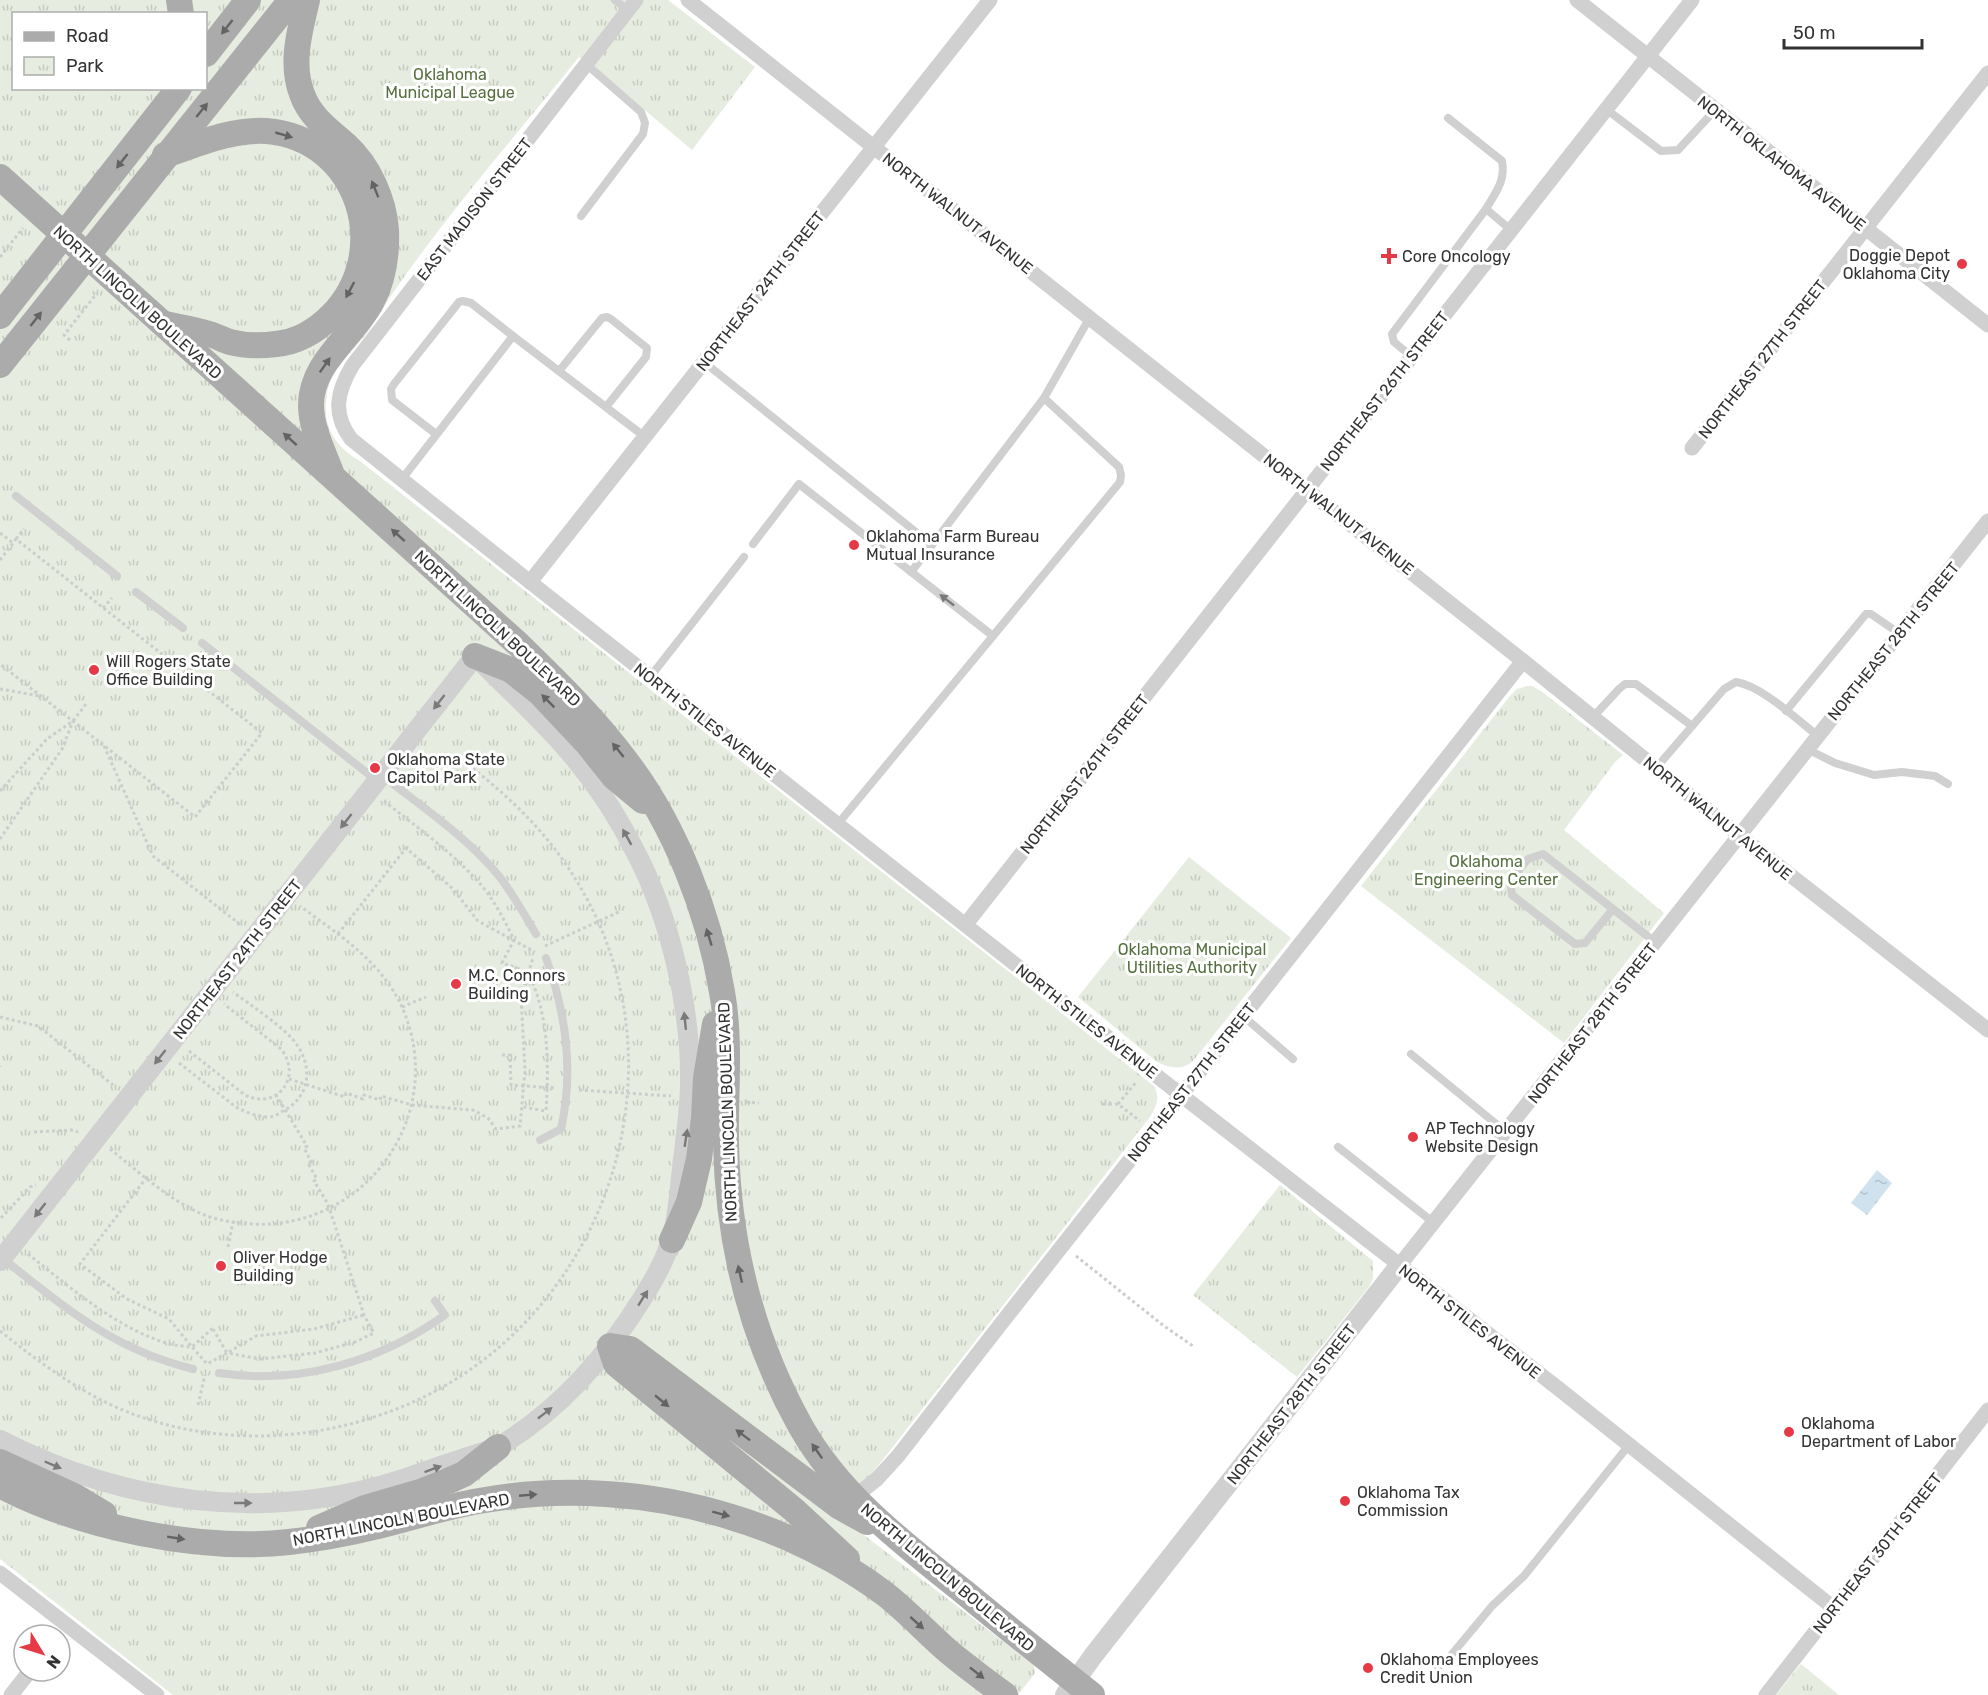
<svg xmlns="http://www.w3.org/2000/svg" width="1988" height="1695" font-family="Rubik,sans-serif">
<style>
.park{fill:url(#park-tufts);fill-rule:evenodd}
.water{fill:url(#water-ripples)}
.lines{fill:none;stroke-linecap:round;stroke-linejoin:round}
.path{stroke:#cdcdcd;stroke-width:3;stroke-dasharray:3 3;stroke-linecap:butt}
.service{stroke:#d0d0d0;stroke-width:8}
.minor{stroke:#d0d0d0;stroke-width:15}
.tertiary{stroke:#d0d0d0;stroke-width:20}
.primary{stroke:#ababab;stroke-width:26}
.oneway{fill:#636363}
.oneway2{fill:#7a7a7a}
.poi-dot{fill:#e63946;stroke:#fff;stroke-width:2}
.labels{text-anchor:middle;stroke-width:6;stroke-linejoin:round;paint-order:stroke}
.park-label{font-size:16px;fill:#56703f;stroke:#fff}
.street-label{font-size:16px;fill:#333;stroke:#fff}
.poi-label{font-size:16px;fill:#333;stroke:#fff;text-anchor:start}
</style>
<defs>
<pattern id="park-tufts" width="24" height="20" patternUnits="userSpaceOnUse" patternTransform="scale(1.5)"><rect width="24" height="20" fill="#e6ecdf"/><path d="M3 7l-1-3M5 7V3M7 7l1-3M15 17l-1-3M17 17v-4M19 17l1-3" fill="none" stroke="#c6cbc0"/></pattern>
<pattern id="water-ripples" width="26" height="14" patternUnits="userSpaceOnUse" patternTransform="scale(1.5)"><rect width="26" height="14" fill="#cfe2ee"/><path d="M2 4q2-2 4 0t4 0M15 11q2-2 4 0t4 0" fill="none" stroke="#b2c2cd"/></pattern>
</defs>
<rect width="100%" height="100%" fill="#fff"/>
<g class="park">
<path d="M0,0H668L755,67L692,150L601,73L579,57C518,133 453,207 397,287C387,301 379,315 370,329C355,350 332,367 327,393C322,425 333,445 360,461L1154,1086C1160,1099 1157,1105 1150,1117L839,1516L1034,1665L1035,1673L1018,1695H173L0,1559ZM14,14H206V88H14Z"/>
<polygon points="1527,686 1532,686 1541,691 1623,755 1615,762 1564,830 1664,913 1564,1043 1361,886 1509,697 1517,689"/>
<path d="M1189,857L1291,938L1193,1061C1182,1071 1169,1068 1157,1062L1078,997Z"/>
<polygon points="1280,1185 1373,1261 1373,1279 1369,1287 1297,1377 1193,1295"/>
<polygon points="1801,1664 1839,1695 1776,1695"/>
</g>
<polygon class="water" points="1877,1170 1892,1183 1867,1215 1851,1203"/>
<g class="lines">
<g class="path">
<polyline points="0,257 23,228"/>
<polyline points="70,340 64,335 97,293"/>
<polyline points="0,533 13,543"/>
<polyline points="16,539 24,529"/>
<polyline points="0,560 16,539 262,733 195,817 0,664"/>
<polyline points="103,608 112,598"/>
<polyline points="0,689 40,696"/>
<polyline points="104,746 153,856 242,926"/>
<polyline points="0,791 47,739 73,721 86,704"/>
<path d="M384,801C419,829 458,856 486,891C497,906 506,923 514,940L502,963L528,972C549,1016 549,1063 546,1111L523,1107"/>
<polyline points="0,839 62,749 73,721"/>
<polyline points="338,934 406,848 453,889 478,921 535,952"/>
<polyline points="545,946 619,912"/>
<polyline points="402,1007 426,997"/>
<polyline points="0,1017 38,1026 113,1085"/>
<path d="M189,1051L245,1095C277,1111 303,1077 281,1049L224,1004"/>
<polyline points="502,1055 510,1055 511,1085 554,1088"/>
<path d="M179,1063L236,1107C245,1112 256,1116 266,1117C271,1118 279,1114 283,1111C310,1097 313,1068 297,1045C287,1029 249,1004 233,992"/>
<polyline points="0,1066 0,1067"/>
<polyline points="289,1079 345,1097 346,1093 363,1099 364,1095 380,1100 381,1096 412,1105 473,1110 488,1118 496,1129 520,1126 525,1071 521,995 533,958"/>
<polyline points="579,1090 671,1096"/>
<polyline points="746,1102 759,1103"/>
<polyline points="1103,1104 1118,1104 1140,1121"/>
<polyline points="1118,1104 1137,1081"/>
<polyline points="34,1132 71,1130 78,1132"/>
<path d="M110,1149C140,1173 171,1202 207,1216C221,1221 237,1223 252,1224C367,1230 449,1113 402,1007C381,961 339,935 300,906"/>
<polyline points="147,1177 80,1264 127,1299 169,1319 192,1347 214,1327"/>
<polyline points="1,1218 30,1187 36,1185"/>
<polyline points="228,1247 233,1222"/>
<path d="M28,1254C71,1288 116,1328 169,1344C177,1346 185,1346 192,1347L207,1364L227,1353L260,1359L315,1353L355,1342L374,1333L364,1315L328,1204L314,1181L317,1179L309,1165L312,1163L304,1148L307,1146L276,1095"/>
<polyline points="1076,1256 1164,1326 1193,1346"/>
<polyline points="213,1329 227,1353 256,1336 314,1329 364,1315"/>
<path d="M0,1331C45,1367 91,1401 147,1419C221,1443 304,1441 377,1416C589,1347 692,1095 587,899C556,841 516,802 465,762"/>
<polyline points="198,1405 205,1375"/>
</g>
<g class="service">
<polyline points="615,0 628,10"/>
<polyline points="1606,109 1661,151 1678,150 1715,110"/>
<path d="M1448,118L1502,161C1506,181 1495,193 1486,209L1511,230"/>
<polyline points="581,216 643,134 645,123 641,112 586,64"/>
<polyline points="1411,356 1394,342 1392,334 1486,209"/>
<polyline points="704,362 932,545 1044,398 1090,317"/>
<polyline points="559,371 602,318 607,317 611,319 647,348 646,357 606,407"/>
<polyline points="436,434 392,400 391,389 394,384 459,302 463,301 471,303 513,336"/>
<polyline points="402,479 513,336 645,437"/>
<polyline points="16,496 117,576"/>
<polyline points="753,544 799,484 993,636"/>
<polyline points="911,572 932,545"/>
<polyline points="136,592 183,628"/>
<polyline points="202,643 376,780"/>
<polyline points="650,677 744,557"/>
<polyline points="1786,711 1866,614 1871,614 1900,634"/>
<polyline points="1593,717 1619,689 1625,684 1636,684 1692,726"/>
<polyline points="1807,749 1835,763 1874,775 1902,772 1935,776 1948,784"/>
<path d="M1656,768L1724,689L1736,682C1762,686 1796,719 1818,736"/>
<path d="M383,776C422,807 467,837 499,876C513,894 524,914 536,934"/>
<polyline points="837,825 1120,482 1121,475 1119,467 1044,398"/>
<polyline points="1613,909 1585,943 1575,944 1512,895 1510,881 1528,859 1543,854 1655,942"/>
<polyline points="1243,1016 1293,1059"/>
<polyline points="1411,1054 1506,1132"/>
<path d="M540,1140L561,1129C574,1071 566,1013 546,958"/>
<polyline points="1338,1147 1434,1223"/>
<path d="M2,1258C66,1308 112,1349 193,1369"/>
<path d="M219,1373C299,1385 379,1362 445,1315L435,1301"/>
<polyline points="1438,1667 1448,1659 1492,1606 1524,1576 1629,1445"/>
</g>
<g class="minor">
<path d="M636,0L352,366C337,392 332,414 351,439L530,582L1181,1095L1559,1389L1835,1609"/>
<polyline points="688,0 1523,661 1739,835 1988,1030"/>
<polyline points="1577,0 1988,325"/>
<polyline points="1692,448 1988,73"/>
<polyline points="530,582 990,0"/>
<polyline points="966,924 1692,0"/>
<polyline points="1399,1266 1988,521"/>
<polyline points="853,1498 877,1479 898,1456 1007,1316 1523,661"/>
<polyline points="0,1573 157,1695"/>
<polyline points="11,1695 30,1671"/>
<polyline points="1766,1695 1988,1410"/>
</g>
<g class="tertiary">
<path d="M0,1261L475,656C509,690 546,723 576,760C599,788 619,819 635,851C670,917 691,1008 690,1082C690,1111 685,1140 682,1169C679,1192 678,1218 671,1240C665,1261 653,1281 642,1299C606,1357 561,1408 503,1444C491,1451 475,1454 462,1459C441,1465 421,1473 400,1480C265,1523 125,1504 0,1440"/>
<polyline points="1065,1695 1093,1656 1399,1266"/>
</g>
<g class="primary">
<polyline points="179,0 181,14"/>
<path d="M307,0C300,30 290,64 302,94C310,117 329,130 346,145C369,166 384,200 386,230C387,254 383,280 372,301C354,336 311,362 311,405C311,429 324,453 332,475"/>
<polyline points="206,54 248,0"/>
<path d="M0,177L519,645C557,682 594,718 626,761C675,825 709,913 722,992C731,1042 725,1093 726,1143C728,1245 751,1338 801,1427C840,1496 904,1544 964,1592C1006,1627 1049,1661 1092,1695"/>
<polyline points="0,316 179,88"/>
<path d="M165,324C180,327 195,330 209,334C217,336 223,340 230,342C245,346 261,346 276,344C297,342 316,331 331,316C395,252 359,138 266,131C231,129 198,144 165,155"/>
<polyline points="0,365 291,0"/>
<polyline points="475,656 511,670 540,693 587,743 614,777 643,801"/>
<polyline points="672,1240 689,1202 699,1159 704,1118 706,1078 715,1024"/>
<polyline points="0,1462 74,1496 104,1514"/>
<path d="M0,1485C79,1527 200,1552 289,1542C317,1539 346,1534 374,1527C409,1519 443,1507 479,1501C560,1486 652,1492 731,1517C785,1533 840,1560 885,1594C908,1612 927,1633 949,1652C967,1667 986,1681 1005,1695"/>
<polyline points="319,1528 365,1508 420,1492 448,1481 464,1474 498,1447"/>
<polyline points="847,1559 794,1510 616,1364 610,1346 630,1349 840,1507 867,1522"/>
</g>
</g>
<defs><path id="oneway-solid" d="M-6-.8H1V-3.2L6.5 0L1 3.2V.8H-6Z" transform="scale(1.5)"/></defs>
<g class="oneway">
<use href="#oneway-solid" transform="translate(227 27) rotate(128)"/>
<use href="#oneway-solid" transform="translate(202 110) rotate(-51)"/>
<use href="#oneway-solid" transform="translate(284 135) rotate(16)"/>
<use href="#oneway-solid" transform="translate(122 161) rotate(128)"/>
<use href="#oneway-solid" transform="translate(375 189) rotate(-112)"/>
<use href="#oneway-solid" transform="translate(350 290) rotate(118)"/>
<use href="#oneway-solid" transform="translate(36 319) rotate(-52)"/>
<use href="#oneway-solid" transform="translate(325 365) rotate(-55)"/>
<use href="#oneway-solid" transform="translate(290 439) rotate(-138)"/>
<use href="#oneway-solid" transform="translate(398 535) rotate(-138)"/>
<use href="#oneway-solid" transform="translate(548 701) rotate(-135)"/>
<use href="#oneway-solid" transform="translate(618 750) rotate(-129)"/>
<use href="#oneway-solid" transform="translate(709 937) rotate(-107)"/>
<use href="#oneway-solid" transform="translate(740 1274) rotate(-103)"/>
<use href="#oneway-solid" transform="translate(662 1401) rotate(39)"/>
<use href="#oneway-solid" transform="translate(743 1435) rotate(-143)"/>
<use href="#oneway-solid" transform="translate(817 1451) rotate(-125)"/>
<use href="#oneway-solid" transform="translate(528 1495) rotate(-5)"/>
<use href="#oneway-solid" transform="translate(721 1514) rotate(15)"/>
<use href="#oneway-solid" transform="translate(176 1538) rotate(9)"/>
<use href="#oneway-solid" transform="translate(917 1623) rotate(42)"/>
<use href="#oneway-solid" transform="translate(977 1673) rotate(38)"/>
</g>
<g class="oneway2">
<use href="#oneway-solid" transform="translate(947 600) rotate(-142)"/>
<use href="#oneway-solid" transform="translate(439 702) rotate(128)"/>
<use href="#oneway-solid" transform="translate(346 821) rotate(128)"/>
<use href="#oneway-solid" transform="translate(627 837) rotate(-119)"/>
<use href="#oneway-solid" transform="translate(685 1021) rotate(-96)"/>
<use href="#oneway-solid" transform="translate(160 1057) rotate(128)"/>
<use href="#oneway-solid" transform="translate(686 1138) rotate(-81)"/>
<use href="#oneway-solid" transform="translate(40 1210) rotate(128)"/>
<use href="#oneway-solid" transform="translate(643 1298) rotate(-58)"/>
<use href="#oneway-solid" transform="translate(545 1413) rotate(-38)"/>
<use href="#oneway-solid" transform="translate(53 1465) rotate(23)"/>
<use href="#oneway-solid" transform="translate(433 1469) rotate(-20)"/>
<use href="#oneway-solid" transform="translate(243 1503)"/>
</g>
<g class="poi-dot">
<path d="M1386 247h6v6h6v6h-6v6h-6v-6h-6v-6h6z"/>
<circle cx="1962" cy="264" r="6"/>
<circle cx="854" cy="545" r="6"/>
<circle cx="94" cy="670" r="6"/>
<circle cx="375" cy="768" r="6"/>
<circle cx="456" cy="984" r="6"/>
<circle cx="1413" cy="1137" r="6"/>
<circle cx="221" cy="1266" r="6"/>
<circle cx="1789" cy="1432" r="6"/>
<circle cx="1345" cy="1501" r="6"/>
<circle cx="1368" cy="1668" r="6"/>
</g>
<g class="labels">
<g class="park-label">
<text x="450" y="80">Oklahoma<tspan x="450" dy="18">Municipal League</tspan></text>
<text x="1486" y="867">Oklahoma<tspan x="1486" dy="18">Engineering Center</tspan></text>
<text x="1192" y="955">Oklahoma Municipal<tspan x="1192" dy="18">Utilities Authority</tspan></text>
</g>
<g class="street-label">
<text transform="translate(1782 163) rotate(38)" y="6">NORTH OKLAHOMA AVENUE</text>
<text transform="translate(474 209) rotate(-52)" y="6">EAST MADISON STREET</text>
<text transform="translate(958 213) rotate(38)" y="6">NORTH WALNUT AVENUE</text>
<text transform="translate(760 291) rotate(-52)" y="6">NORTHEAST 24TH STREET</text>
<text transform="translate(138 302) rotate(42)" y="6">NORTH LINCOLN BOULEVARD</text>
<text transform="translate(1762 359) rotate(-52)" y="6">NORTHEAST 27TH STREET</text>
<text transform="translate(1384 391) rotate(-52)" y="6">NORTHEAST 26TH STREET</text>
<text transform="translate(1339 514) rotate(38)" y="6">NORTH WALNUT AVENUE</text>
<text transform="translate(498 628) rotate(43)" y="6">NORTH LINCOLN BOULEVARD</text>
<text transform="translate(1893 641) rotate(-51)" y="6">NORTHEAST 28TH STREET</text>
<text transform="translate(705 720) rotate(38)" y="6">NORTH STILES AVENUE</text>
<text transform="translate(1084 774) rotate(-52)" y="6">NORTHEAST 26TH STREET</text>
<text transform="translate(1718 818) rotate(39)" y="6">NORTH WALNUT AVENUE</text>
<text transform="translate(237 959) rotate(-52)" y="6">NORTHEAST 24TH STREET</text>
<text transform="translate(1087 1021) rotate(38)" y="6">NORTH STILES AVENUE</text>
<text transform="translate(1592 1023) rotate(-52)" y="6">NORTHEAST 28TH STREET</text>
<text transform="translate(1191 1082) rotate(-52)" y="6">NORTHEAST 27TH STREET</text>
<text transform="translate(727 1112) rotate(-92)" y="6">NORTH LINCOLN BOULEVARD</text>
<text transform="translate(1470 1321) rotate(38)" y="6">NORTH STILES AVENUE</text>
<text transform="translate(1291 1404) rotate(-52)" y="6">NORTHEAST 28TH STREET</text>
<text transform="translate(401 1519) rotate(-11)" y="6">NORTH LINCOLN BOULEVARD</text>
<text transform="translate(1877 1553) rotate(-52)" y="6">NORTHEAST 30TH STREET</text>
<text transform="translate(948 1577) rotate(40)" y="6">NORTH LINCOLN BOULEVARD</text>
</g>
<g class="poi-label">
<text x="1950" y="261" text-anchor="end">Doggie Depot<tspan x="1950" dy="18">Oklahoma City</tspan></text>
<text x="1402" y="262">Core Oncology</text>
<text x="866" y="542">Oklahoma Farm Bureau<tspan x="866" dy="18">Mutual Insurance</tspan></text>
<text x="106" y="667">Will Rogers State<tspan x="106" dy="18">Office Building</tspan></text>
<text x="387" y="765">Oklahoma State<tspan x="387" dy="18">Capitol Park</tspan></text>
<text x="468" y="981">M.C. Connors<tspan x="468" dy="18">Building</tspan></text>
<text x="1425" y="1134">AP Technology<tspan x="1425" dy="18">Website Design</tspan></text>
<text x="233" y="1263">Oliver Hodge<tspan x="233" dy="18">Building</tspan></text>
<text x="1801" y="1429">Oklahoma<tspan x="1801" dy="18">Department of Labor</tspan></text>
<text x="1357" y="1498">Oklahoma Tax<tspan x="1357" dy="18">Commission</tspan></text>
<text x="1380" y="1665">Oklahoma Employees<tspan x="1380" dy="18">Credit Union</tspan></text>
</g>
</g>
<rect x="12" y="12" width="195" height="78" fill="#ffffff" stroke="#adadad" stroke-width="1.5"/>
<rect x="24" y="32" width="30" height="9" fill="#ababab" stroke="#adadad" stroke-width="1.5"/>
<text x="66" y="42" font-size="18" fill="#333333">Road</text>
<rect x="24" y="57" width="30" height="18" fill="url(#park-tufts)" stroke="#adadad" stroke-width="1.5"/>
<text x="66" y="72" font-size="18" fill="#333333">Park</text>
<g transform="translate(42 1653) rotate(128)"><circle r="28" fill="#ffffff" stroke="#adadad" stroke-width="1.5"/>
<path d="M0-4.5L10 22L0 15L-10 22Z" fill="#e63946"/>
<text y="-9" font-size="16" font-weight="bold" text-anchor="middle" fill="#333333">N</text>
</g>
<path d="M1784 39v9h138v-9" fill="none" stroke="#333333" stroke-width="3"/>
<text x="1793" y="39" font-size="18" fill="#333333" stroke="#ffffff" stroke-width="4.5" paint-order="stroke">50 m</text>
</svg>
